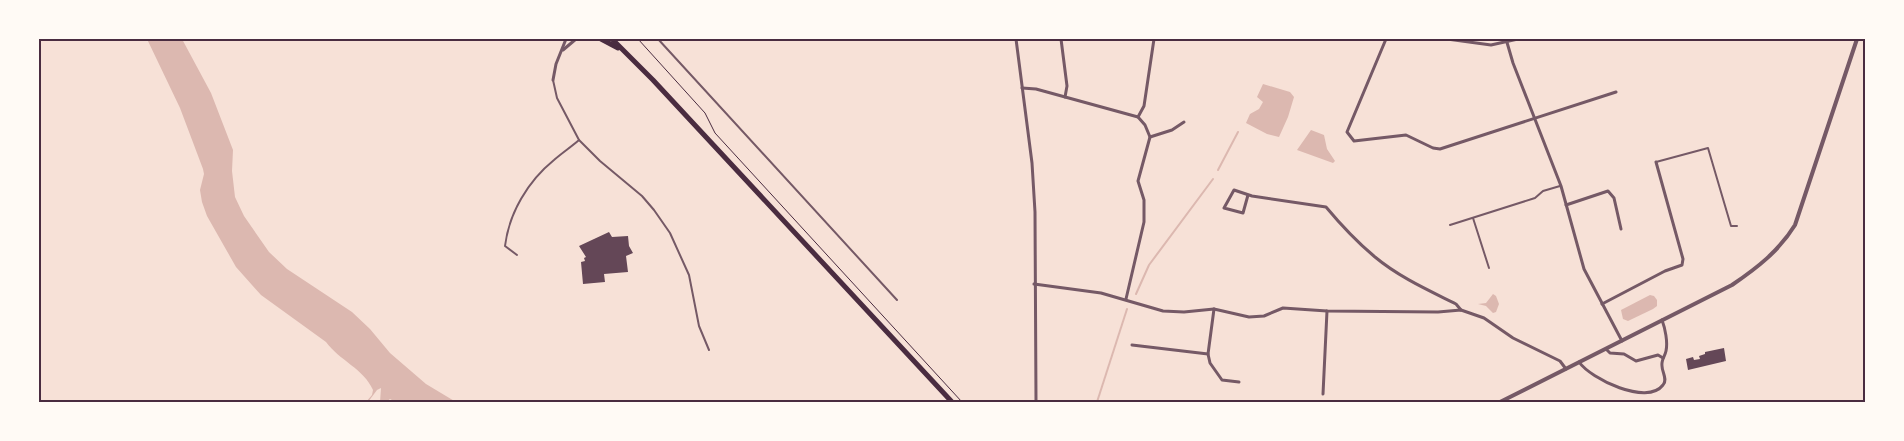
<svg xmlns="http://www.w3.org/2000/svg" width="1904" height="441" font-family="'PT Sans',sans-serif">
<style>
.water{fill:#dcb8b0}
.lines{fill:none;stroke-linecap:round;stroke-linejoin:round}
.stream{stroke:#dcb8b0;stroke-width:2}
.building{fill:#644757}
.path{stroke:#4a2c40;stroke-width:1}
.service{stroke:#755966;stroke-width:2}
.minor{stroke:#755966;stroke-width:3}
.tertiary{stroke:#755966;stroke-width:4}
.primary{stroke:#4a2c40;stroke-width:5}
.neatline{fill:none;stroke:#4a2c40;stroke-width:2}
</style>
<rect width="100%" height="100%" fill="#f7e1d7"/>
<g class="water">
<path d="M147,39H182L211,93L233,150L232,171L235,197L244,216L269,252L287,269L352,312L370,329L390,353L426,384L456,402H396L390,399L386,402H380L381,388L377,390L368,402H366L372,395L373,390C364,369 339,360 326,342L261,295L236,267L207,216L202,202L200,190L204,174L203,169L180,108Z"/>
<polygon points="1263,84 1290,92 1294,97 1288,117 1279,137 1267,134 1246,123 1250,114 1259,109 1263,102 1257,97"/>
<polygon points="1311,130 1324,135 1327,149 1335,161 1333,163 1297,150"/>
<polygon points="1493,294 1496,296 1499,304 1496,312 1493,313 1486,306 1478,304 1486,303"/>
<polygon points="1650,295 1654,296 1657,300 1657,306 1653,309 1628,321 1623,319 1621,310"/>
</g>
<g class="lines">
<g class="stream">
<polyline points="1218,170 1238,132"/>
<polyline points="1136,294 1149,265 1213,179"/>
<polyline points="1097,402 1127,309"/>
</g>
</g>
<g class="building">
<polygon points="609,232 612,237 628,236 629,246 633,253 626,256 628,272 604,274 605,282 583,284 581,262 585,261 584,258 586,257 579,246"/>
<polygon points="1724,348 1726,361 1688,370 1686,359 1693,357 1694,360 1700,359 1699,356 1705,354 1705,352"/>
</g>
<g class="lines">
<polyline class="path" points="638,39 705,113 715,133 962,402"/>
<g class="service">
<polyline points="658,39 897,300"/>
<polyline points="579,140 600,161 642,196 654,210 670,233 689,275 699,326 709,350"/>
<polyline points="1656,162 1708,148 1731,226 1737,226"/>
<polyline points="1473,218 1489,268"/>
<polyline points="1450,225 1535,198 1543,191 1560,186"/>
<path d="M517,255L505,246C509,213 528,181 554,160C562,153 571,147 579,140L557,98L553,80"/>
</g>
<g class="minor">
<polyline points="1016,39 1032,163 1035,212 1036,402"/>
<polyline points="1061,39 1067,86 1065,97"/>
<polyline points="1386,39 1347,132 1354,141 1406,135 1433,148 1440,149 1616,92"/>
<polyline points="1447,39 1491,45 1518,39"/>
<polyline points="1506,39 1513,63 1561,186 1584,269 1622,341"/>
<polyline points="563,50 576,39"/>
<polyline points="553,80 556,64 566,39"/>
<polyline points="1022,88 1036,89 1138,117 1145,125 1150,137 1138,181 1144,200 1144,222 1126,299"/>
<polyline points="1138,117 1144,106 1154,39"/>
<polyline points="1150,137 1172,130 1184,122"/>
<path d="M1248,195L1243,213L1224,208L1234,190L1252,196L1326,207C1341,225 1357,242 1375,257C1399,277 1428,290 1456,304L1461,310"/>
<polyline points="1566,205 1608,191 1614,198 1621,229"/>
<polyline points="1034,284 1101,293 1163,311 1184,312 1214,309 1249,317 1264,316 1283,308 1327,311 1438,312 1461,310 1484,318 1513,338 1560,361 1566,369"/>
<polyline points="1602,304 1665,271 1682,265 1683,259 1656,162"/>
<polyline points="1214,309 1208,354 1210,363 1222,380 1239,382"/>
<polyline points="1132,345 1208,354"/>
<polyline points="1606,349 1610,353 1624,354 1636,361 1658,355 1663,358"/>
<path d="M1579,362C1591,379 1647,406 1663,385C1668,380 1662,372 1662,366C1661,360 1665,356 1666,351C1668,342 1665,328 1662,320"/>
<polyline points="1323,394 1327,311"/>
</g>
<path class="tertiary" d="M1500,402L1732,285C1757,268 1779,251 1795,225L1857,39"/>
<g class="primary">
<polyline points="601,39 618,48"/>
<polyline points="612,39 653,80 952,402"/>
</g>
</g>
<rect width="1904" height="441" fill="none" stroke="#fffaf5" stroke-width="80"/>
<rect x="40" y="40" width="1824" height="361" class="neatline"/>
</svg>
